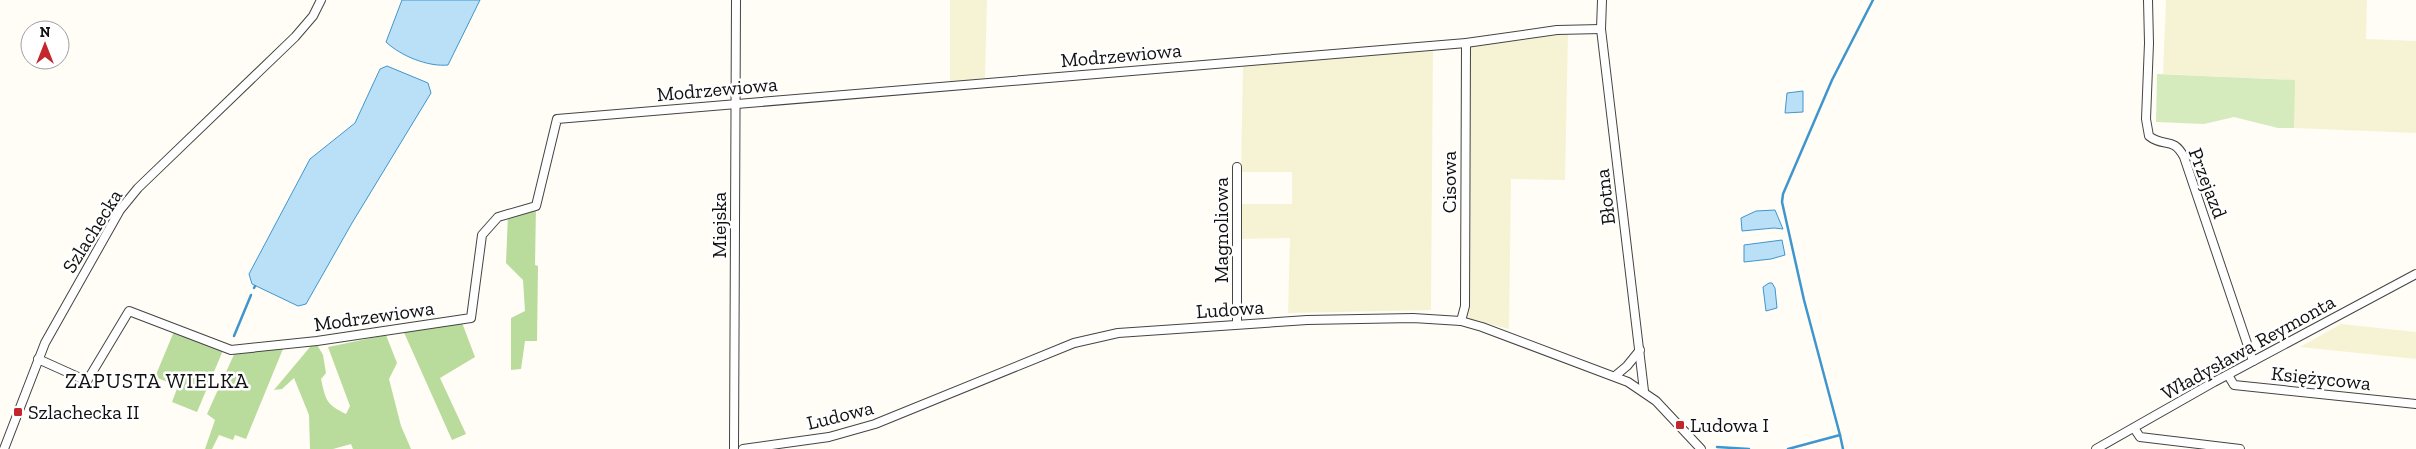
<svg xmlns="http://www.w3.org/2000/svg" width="2416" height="449" font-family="'Zilla Slab',serif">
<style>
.farmland{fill:#f6f3d4}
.green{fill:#d5ebbd}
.forest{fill:#b9dc9c}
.water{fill:#b9e0f7;stroke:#3f96cf}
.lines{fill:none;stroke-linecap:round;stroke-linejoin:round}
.stream{stroke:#3f96cf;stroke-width:2.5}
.minor-casing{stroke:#444;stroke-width:10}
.minor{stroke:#fff;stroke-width:8}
.poi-dot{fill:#c4262e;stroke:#fff;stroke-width:2}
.labels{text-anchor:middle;stroke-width:5;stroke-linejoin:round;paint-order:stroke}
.street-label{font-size:20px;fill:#111;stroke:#fff}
.poi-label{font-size:20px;fill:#111;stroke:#fff;text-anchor:start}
.neighbourhood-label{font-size:21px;letter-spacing:1px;fill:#111;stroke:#fff}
</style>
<rect width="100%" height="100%" fill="#fffdf5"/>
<g class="farmland">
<polygon points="950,0 987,0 985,78 950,82"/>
<polygon points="2166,0 2367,0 2366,39 2416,41 2416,133 2294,128 2294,80 2163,74"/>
<polygon points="1568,34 1565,180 1511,179 1509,329 1467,318 1470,45"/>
<polygon points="1433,49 1431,310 1288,313 1290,238 1240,239 1241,204 1292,204 1292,172 1241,172 1243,66"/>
<polygon points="2341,324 2416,332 2416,359 2300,347"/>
</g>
<polygon class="green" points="2157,74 2295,80 2294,128 2278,128 2234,117 2204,124 2156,122"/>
<g class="forest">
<polygon points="536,206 535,265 538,266 537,341 525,341 521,369 511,370 511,318 525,311 523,280 506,263 508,215"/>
<polygon points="461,320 475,357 440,378 466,434 452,440 402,328"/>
<polygon points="175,329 224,348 197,412 172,402 178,386 155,377"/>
<path d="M386,335L397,363L389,379L401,426L411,449H353L351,444L333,449H310L309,415L294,378L282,389L274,390L315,341L323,355L326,373L321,379C326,401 326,404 346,414L350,406L328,347Z"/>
<polygon points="285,344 246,439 235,435 233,440 219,435 212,449 205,449 215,420 207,414 236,350"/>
</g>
<g class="water">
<path d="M402,0H480L448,65C428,67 401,56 386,42Z"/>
<polygon points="387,66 428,83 431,93 352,223 306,304 298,306 252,284 249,274 310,159 355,123 380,69"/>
<polygon points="1803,91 1803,112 1785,113 1787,93"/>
<polygon points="1775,210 1783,229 1774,228 1742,231 1741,218 1756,211"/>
<polygon points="1782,240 1785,255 1771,259 1744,262 1744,245"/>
<polygon points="1769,283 1772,283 1775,288 1777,308 1766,311 1763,287"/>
</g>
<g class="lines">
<g class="stream">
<polyline points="254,288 255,286"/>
<polyline points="234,336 251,295"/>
<polyline points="1840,435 1843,449"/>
<polyline points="1717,447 1749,449"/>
<polyline points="1788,449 1840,435 1804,300 1782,202 1783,194 1832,80 1873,0"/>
</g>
<g class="minor-casing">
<g id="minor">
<polyline points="1602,0 1601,29 1644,391"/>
<path d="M2148,0L2149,43L2146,119L2149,136C2164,148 2173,136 2184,157L2253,361"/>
<polyline points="1461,321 1465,306 1466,43"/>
<polyline points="1237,324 1237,167"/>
<polyline points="38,359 87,381 129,311 231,350 317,341 471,318 482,235 498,217 536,206 557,119 1466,43 1557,30 1601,29"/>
<polyline points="2228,375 2234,385 2416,404"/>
<polyline points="1615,376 1627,366 1640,350"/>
<polyline points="2134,428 2140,437 2240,449"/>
<polyline points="4,449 45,343 120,210 138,188 295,37 313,16 321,0"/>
<polyline points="734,449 736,0"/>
<polyline points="743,449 829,437 875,424 1074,343 1118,333 1307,320 1413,318 1461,321 1482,327 1628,382 1656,401 1701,449"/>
<polyline points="2096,449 2214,382 2416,274"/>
</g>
</g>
<use href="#minor" class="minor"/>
</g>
<g class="poi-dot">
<rect x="13" y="407" width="10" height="10" rx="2.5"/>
<rect x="1675" y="420" width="10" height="10" rx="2.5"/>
</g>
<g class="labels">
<g class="street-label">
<text transform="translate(1121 55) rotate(-5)" y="7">Modrzewiowa</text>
<text transform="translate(717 89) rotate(-5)" y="7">Modrzewiowa</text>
<text transform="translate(1449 182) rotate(-90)" y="7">Cisowa</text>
<text transform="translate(2208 183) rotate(69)" y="7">Przejazd</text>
<text transform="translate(1605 197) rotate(-97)" y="7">Błotna</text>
<text transform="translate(719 225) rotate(-90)" y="7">Miejska</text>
<text transform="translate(1221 230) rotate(-90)" y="7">Magnoliowa</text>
<text transform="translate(92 231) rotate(-58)" y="7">Szlachecka</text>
<text transform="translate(1230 309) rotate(-4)" y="7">Ludowa</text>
<text transform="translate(374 316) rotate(-8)" y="7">Modrzewiowa</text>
<text transform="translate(2248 347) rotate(-29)" y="7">Władysława Reymonta</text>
<text transform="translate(2321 378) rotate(6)" y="7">Księżycowa</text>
<text transform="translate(840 415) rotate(-14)" y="7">Ludowa</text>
</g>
<g class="poi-label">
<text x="28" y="419">Szlachecka II</text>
<text x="1690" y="432">Ludowa I</text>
</g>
<g class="neighbourhood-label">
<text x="157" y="388">ZAPUSTA WIELKA</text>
</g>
</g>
<g transform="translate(45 45)"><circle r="24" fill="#ffffff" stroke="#a0a0a0"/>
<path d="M0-4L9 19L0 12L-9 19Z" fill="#c4262e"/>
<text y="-8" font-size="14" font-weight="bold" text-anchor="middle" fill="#111111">N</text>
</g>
</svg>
